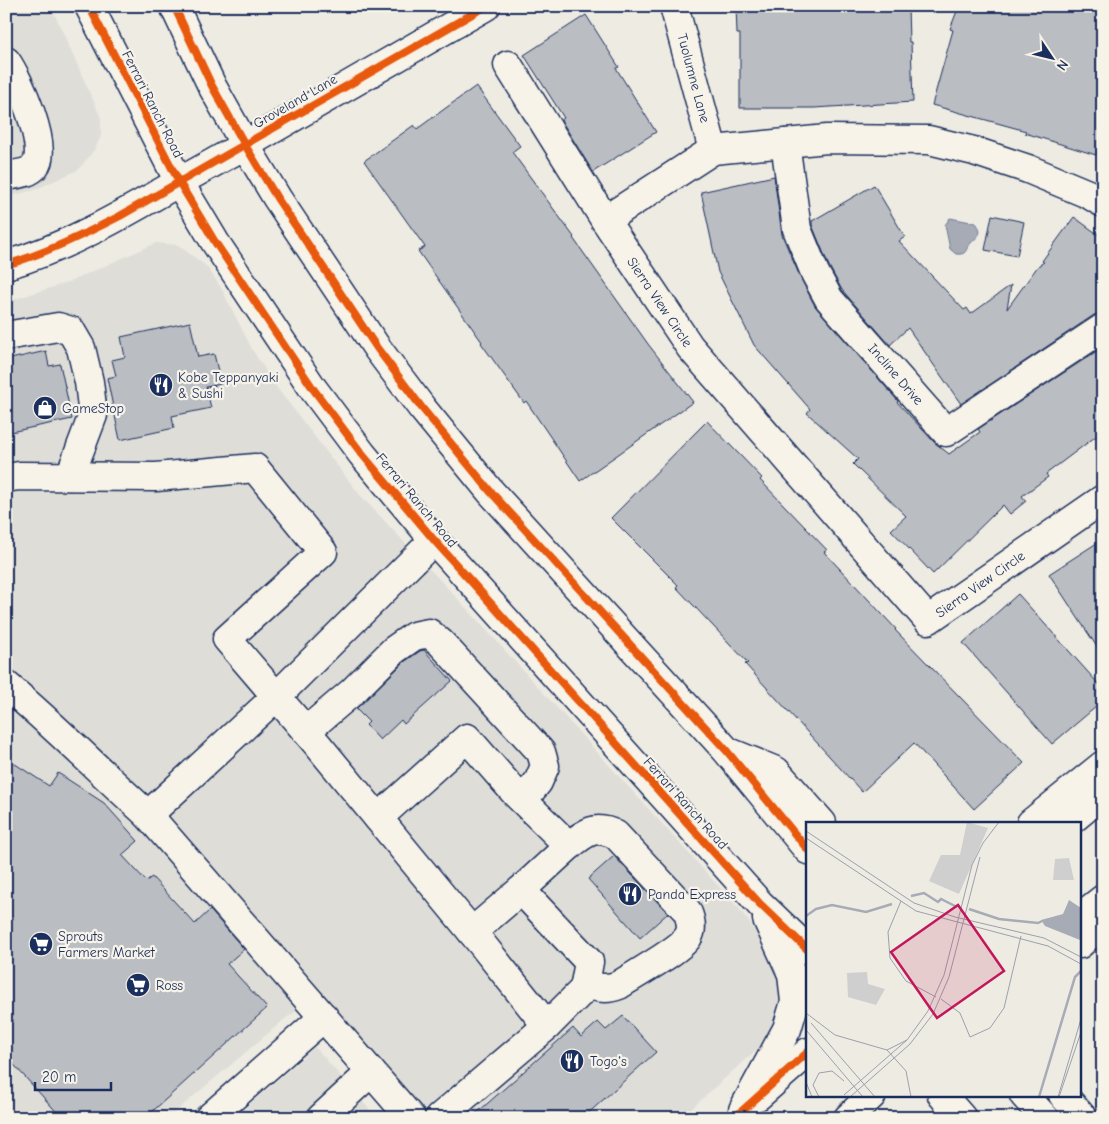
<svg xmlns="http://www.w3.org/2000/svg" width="1109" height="1124" font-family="'Comic Neue',sans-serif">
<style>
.built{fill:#deddd8}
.water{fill:#a6abb5;stroke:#6e7992}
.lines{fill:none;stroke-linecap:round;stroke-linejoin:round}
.stream{stroke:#6e7992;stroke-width:8}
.building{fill:#babdc2;stroke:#1b2f5e}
.minor-casing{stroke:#1b2f5e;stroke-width:31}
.major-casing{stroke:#1b2f5e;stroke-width:31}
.minor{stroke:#f7f3e8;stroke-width:28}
.major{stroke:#f7f3e8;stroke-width:28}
.cycleway-casing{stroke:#f7f3e8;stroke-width:11}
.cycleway{stroke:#e8590c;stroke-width:8}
.labels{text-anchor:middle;stroke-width:4.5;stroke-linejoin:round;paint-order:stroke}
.street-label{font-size:14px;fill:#1b2f5e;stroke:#f7f3e8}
.poi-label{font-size:14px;fill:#1b2f5e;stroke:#f7f3e8;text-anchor:start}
.inset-river{fill:none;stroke:#a6abb5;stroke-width:2.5}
.inset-road{fill:none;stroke:#9aa0ad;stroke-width:1}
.view{fill:#c2185b;fill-opacity:0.15;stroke:#c2185b;stroke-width:2.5}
.inset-edge{fill:none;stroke:#1b2f5e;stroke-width:2.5}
</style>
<rect width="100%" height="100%" fill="#eeebe2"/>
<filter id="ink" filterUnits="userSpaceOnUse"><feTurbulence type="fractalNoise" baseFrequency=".02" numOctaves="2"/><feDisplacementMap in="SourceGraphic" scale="10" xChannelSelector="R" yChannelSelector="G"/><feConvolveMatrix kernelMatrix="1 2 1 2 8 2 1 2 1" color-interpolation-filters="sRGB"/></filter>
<g filter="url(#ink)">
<g class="built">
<polygon points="6,6 51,6 101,118 101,136 95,149 78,170 34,190 6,197"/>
<polygon points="156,243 178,245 206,266 220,286 253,351 277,388 360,495 470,612 741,911 776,960 783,1000 777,1022 769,1038 681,1118 430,1118 318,996 285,1019 168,1118 6,1118 6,302 69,282"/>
<polygon points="315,1047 377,1118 234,1118"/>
</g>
<path class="water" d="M950,218L976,223C984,233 978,236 971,243C964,250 968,255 956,254L950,249L945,225Z"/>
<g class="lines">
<polyline class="stream" points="1100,1092 1103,1090"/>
</g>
<g class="building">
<polygon points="736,6 908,6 909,42 911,42 913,102 814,108 740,108 740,34 737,34"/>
<polygon points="959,6 1078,6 1103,15 1103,133 1096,155 1025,133 1026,131 932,105 953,30 950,29"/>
<polygon points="586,15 619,67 616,68 656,132 593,172 561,120 564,118 524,55"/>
<polygon points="476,86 520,146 512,152 574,237 573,238 648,344 693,402 580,481 526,401 524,403 481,343 482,342 418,251 425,247 364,161 414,125 417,129"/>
<polygon points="774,176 782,235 801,279 815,306 898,401 897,402 934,442 949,454 980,432 978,429 1103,347 1103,431 1046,474 1048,477 1022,496 1026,501 1010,514 1003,505 933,574 891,530 906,516 853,464 858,459 807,413 810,409 754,345 718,272 701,192"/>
<polygon points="874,185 905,237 899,241 964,310 967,308 971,314 1011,285 1007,309 1038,266 1044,262 1042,261 1074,217 1103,238 1103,312 1094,315 961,404 908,328 890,345 842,290 829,266 812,225 812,221"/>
<polygon points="992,215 1024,222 1017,256 985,250"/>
<polygon points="190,322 198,357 214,354 221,384 206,387 211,408 172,416 174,428 120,440 107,378 116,376 112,360 125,357 121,337"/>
<polygon points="46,351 49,366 60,364 72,419 6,433 6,360"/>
<polygon points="707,421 762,478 760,480 827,550 824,552 896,629 895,630 1024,763 974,809 914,743 862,792 745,664 748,663 676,587 678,585 611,518"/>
<polygon points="1103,539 1103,656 1049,574"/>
<polygon points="1018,594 1103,689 1103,701 1052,744 963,643"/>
<polygon points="424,650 452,681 404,724 401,720 380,740 366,725 369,722 356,709 404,662 420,651"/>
<polygon points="6,758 49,786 58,773 104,803 138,841 122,855 146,881 152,877 195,924 210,910 244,949 227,964 267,1008 145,1118 62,1118 6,1056"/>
<polygon points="614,856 668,913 640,938 588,879"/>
<polygon points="623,1016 656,1052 583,1118 471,1118 573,1028 581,1037 598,1022 606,1030"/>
</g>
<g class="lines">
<g class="minor-casing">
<g id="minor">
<polyline points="674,6 713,150"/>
<path d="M6,61C18,77 50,149 35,166C29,174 15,174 6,176"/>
<polyline points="508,65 605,220"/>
<polyline points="785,143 797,229 815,273 829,299 946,432 1103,328"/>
<polyline points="179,182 245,145"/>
<polyline points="1103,203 1088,194 1028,169 974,151 929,140 827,139 713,150 605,220 690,347 928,620 1103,499"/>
<polyline points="6,336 58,327 71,331 81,348 89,382 93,415 70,476"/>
<polyline points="6,478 19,476 156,477 255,468 323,552 227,639 317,744 481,943 547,1026"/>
<path d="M6,685C55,726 100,772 148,815"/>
<polyline points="306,731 352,692 394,650 414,636 429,633 441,643 541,752 545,766 538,782 523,800"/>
<polyline points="378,818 467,738 517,795 569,846 521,890 589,962 584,989 547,1026 439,1118"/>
<path d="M569,846C585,833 595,824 616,835L687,911C691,920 693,929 688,937C680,950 634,975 619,985C607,990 598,988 585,984"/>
<polyline points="472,932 521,890"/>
<polyline points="209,1118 324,1017"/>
<polyline points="321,1118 371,1072"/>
<polyline points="411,1118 148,815 277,696 434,540"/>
</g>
</g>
<g class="major-casing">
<g id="major">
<polyline points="89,6 179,182 215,242 314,390 362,454 434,540 760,904 808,950"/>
<polyline points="174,6 212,86 245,145 277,198 377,348 422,408 490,491 726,750 808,850"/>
<polyline points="245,145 486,6"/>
<path d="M6,265C68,247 124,214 179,182"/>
<polyline points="729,752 776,771 822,823"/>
<polyline points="1031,823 1103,765"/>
<polyline points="1068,823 1103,794"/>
<polyline points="1080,917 1103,899"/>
<polyline points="1080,944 1103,922"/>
<polyline points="942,1095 962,1118"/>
<polyline points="1024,1095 1045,1118"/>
<polyline points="1063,1095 1083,1118"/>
<polyline points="758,1096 808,1052"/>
<polyline points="743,1110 787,1029 795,1002 792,974 767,919"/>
<polyline points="848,1118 872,1095"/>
</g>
</g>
<use href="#minor" class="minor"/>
<use href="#major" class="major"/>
<g class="cycleway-casing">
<g id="cycleway">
<polyline points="89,6 179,182 215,242 314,390 362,454 434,540 760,904 808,950"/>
<polyline points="174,6 212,86 245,145 277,198 377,348 422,408 490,491 726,750 808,850"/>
<path d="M6,265C46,253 83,235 120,216L486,6"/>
<polyline points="734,1118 808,1052"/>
</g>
</g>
<use href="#cycleway" class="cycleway"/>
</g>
</g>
<defs>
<g id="restaurant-disc" transform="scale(1.25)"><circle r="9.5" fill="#1b2f5e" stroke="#f7f3e8"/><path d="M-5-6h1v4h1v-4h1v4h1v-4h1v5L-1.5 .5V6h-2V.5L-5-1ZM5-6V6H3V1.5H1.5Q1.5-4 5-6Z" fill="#fff"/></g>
<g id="shop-disc" transform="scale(1.25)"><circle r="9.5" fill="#1b2f5e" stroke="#f7f3e8"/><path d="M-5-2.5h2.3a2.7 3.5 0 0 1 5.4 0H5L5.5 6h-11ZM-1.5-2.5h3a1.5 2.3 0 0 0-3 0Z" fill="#fff"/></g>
<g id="supermarket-disc" transform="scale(1.25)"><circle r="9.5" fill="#1b2f5e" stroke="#f7f3e8"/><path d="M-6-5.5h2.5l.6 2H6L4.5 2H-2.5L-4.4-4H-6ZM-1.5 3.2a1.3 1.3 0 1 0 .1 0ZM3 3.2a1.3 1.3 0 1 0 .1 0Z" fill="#fff"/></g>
</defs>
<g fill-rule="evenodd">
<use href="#restaurant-disc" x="161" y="385"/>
<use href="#shop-disc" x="45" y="408"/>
<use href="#restaurant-disc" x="630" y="894"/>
<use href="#supermarket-disc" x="41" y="944"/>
<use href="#supermarket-disc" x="138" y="985"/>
<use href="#restaurant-disc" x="572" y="1061"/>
</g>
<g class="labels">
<g class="street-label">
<text transform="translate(694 78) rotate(75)" y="5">Tuolumne Lane</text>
<text transform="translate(295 101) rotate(-30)" y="5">Groveland Lane</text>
<text transform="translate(153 104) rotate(63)" y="5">Ferrari Ranch Road</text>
<text transform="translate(660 302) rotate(56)" y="5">Sierra View Circle</text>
<text transform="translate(896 374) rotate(49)" y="5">Incline Drive</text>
<text transform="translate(417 500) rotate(50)" y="5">Ferrari Ranch Road</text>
<text transform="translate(980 584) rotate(-35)" y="5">Sierra View Circle</text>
<text transform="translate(686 803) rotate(48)" y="5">Ferrari Ranch Road</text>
</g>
<g class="poi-label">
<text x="178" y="382">Kobe Teppanyaki<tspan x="178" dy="16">&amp; Sushi</tspan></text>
<text x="62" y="413">GameStop</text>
<text x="648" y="899">Panda Express</text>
<text x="58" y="941">Sprouts<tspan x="58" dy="16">Farmers Market</tspan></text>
<text x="156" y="990">Ross</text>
<text x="590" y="1066">Togo's</text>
</g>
</g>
<g transform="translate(806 822)">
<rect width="275" height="275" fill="#eeebe2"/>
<path d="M161,0L182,6L153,72L123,59L135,33H154ZM263,36L268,58H247L249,37ZM61,150L62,162L79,167L70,183L42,175L41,151Z" fill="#cfcfcf"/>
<path d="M263,78L275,86L274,118L239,104L235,98L257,92Z" fill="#a6abb5"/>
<path class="inset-river" d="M105,74L118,71L132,80L135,77L151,85M163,87L193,97L232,101L236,99M0,94L10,87L26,83L60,90L86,82M233,275L269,155L275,149"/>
<path class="inset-road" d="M0,9L108,81L149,95L238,116L275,135M0,16L110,89L242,124L275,142M95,79L82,110L84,136L100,159L130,175M135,177L154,191L164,215L184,206L198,186L215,114M0,191L29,213L81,228L100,249L105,275M5,201L69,275M0,208L57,275M81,228L101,218M0,260L6,275M38,273L101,218L122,189L138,153L166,43L177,21L193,0M13,275L7,263L13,251L26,249L38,259M44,275L104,222L127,192L143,155L174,35M252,275L275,197M253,275L275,210"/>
<path class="view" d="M152,83L198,149L131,196L85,130Z"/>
<rect width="275" height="275" class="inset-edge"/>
</g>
<rect width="1109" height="1124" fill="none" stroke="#f7f3e8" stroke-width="25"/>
<rect x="12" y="12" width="1084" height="1099" fill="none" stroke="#1b2f5e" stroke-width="2" filter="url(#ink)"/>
<g transform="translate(1052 58) rotate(125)" stroke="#f7f3e8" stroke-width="4" paint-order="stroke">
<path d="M0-4L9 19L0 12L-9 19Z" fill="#1b2f5e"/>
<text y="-8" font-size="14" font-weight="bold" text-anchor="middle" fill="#1b2f5e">N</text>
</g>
<path d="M35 1082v8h76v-8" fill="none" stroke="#1b2f5e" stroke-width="2.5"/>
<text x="42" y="1082" font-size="15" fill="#1b2f5e" stroke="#f7f3e8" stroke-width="4" paint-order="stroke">20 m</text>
</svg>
